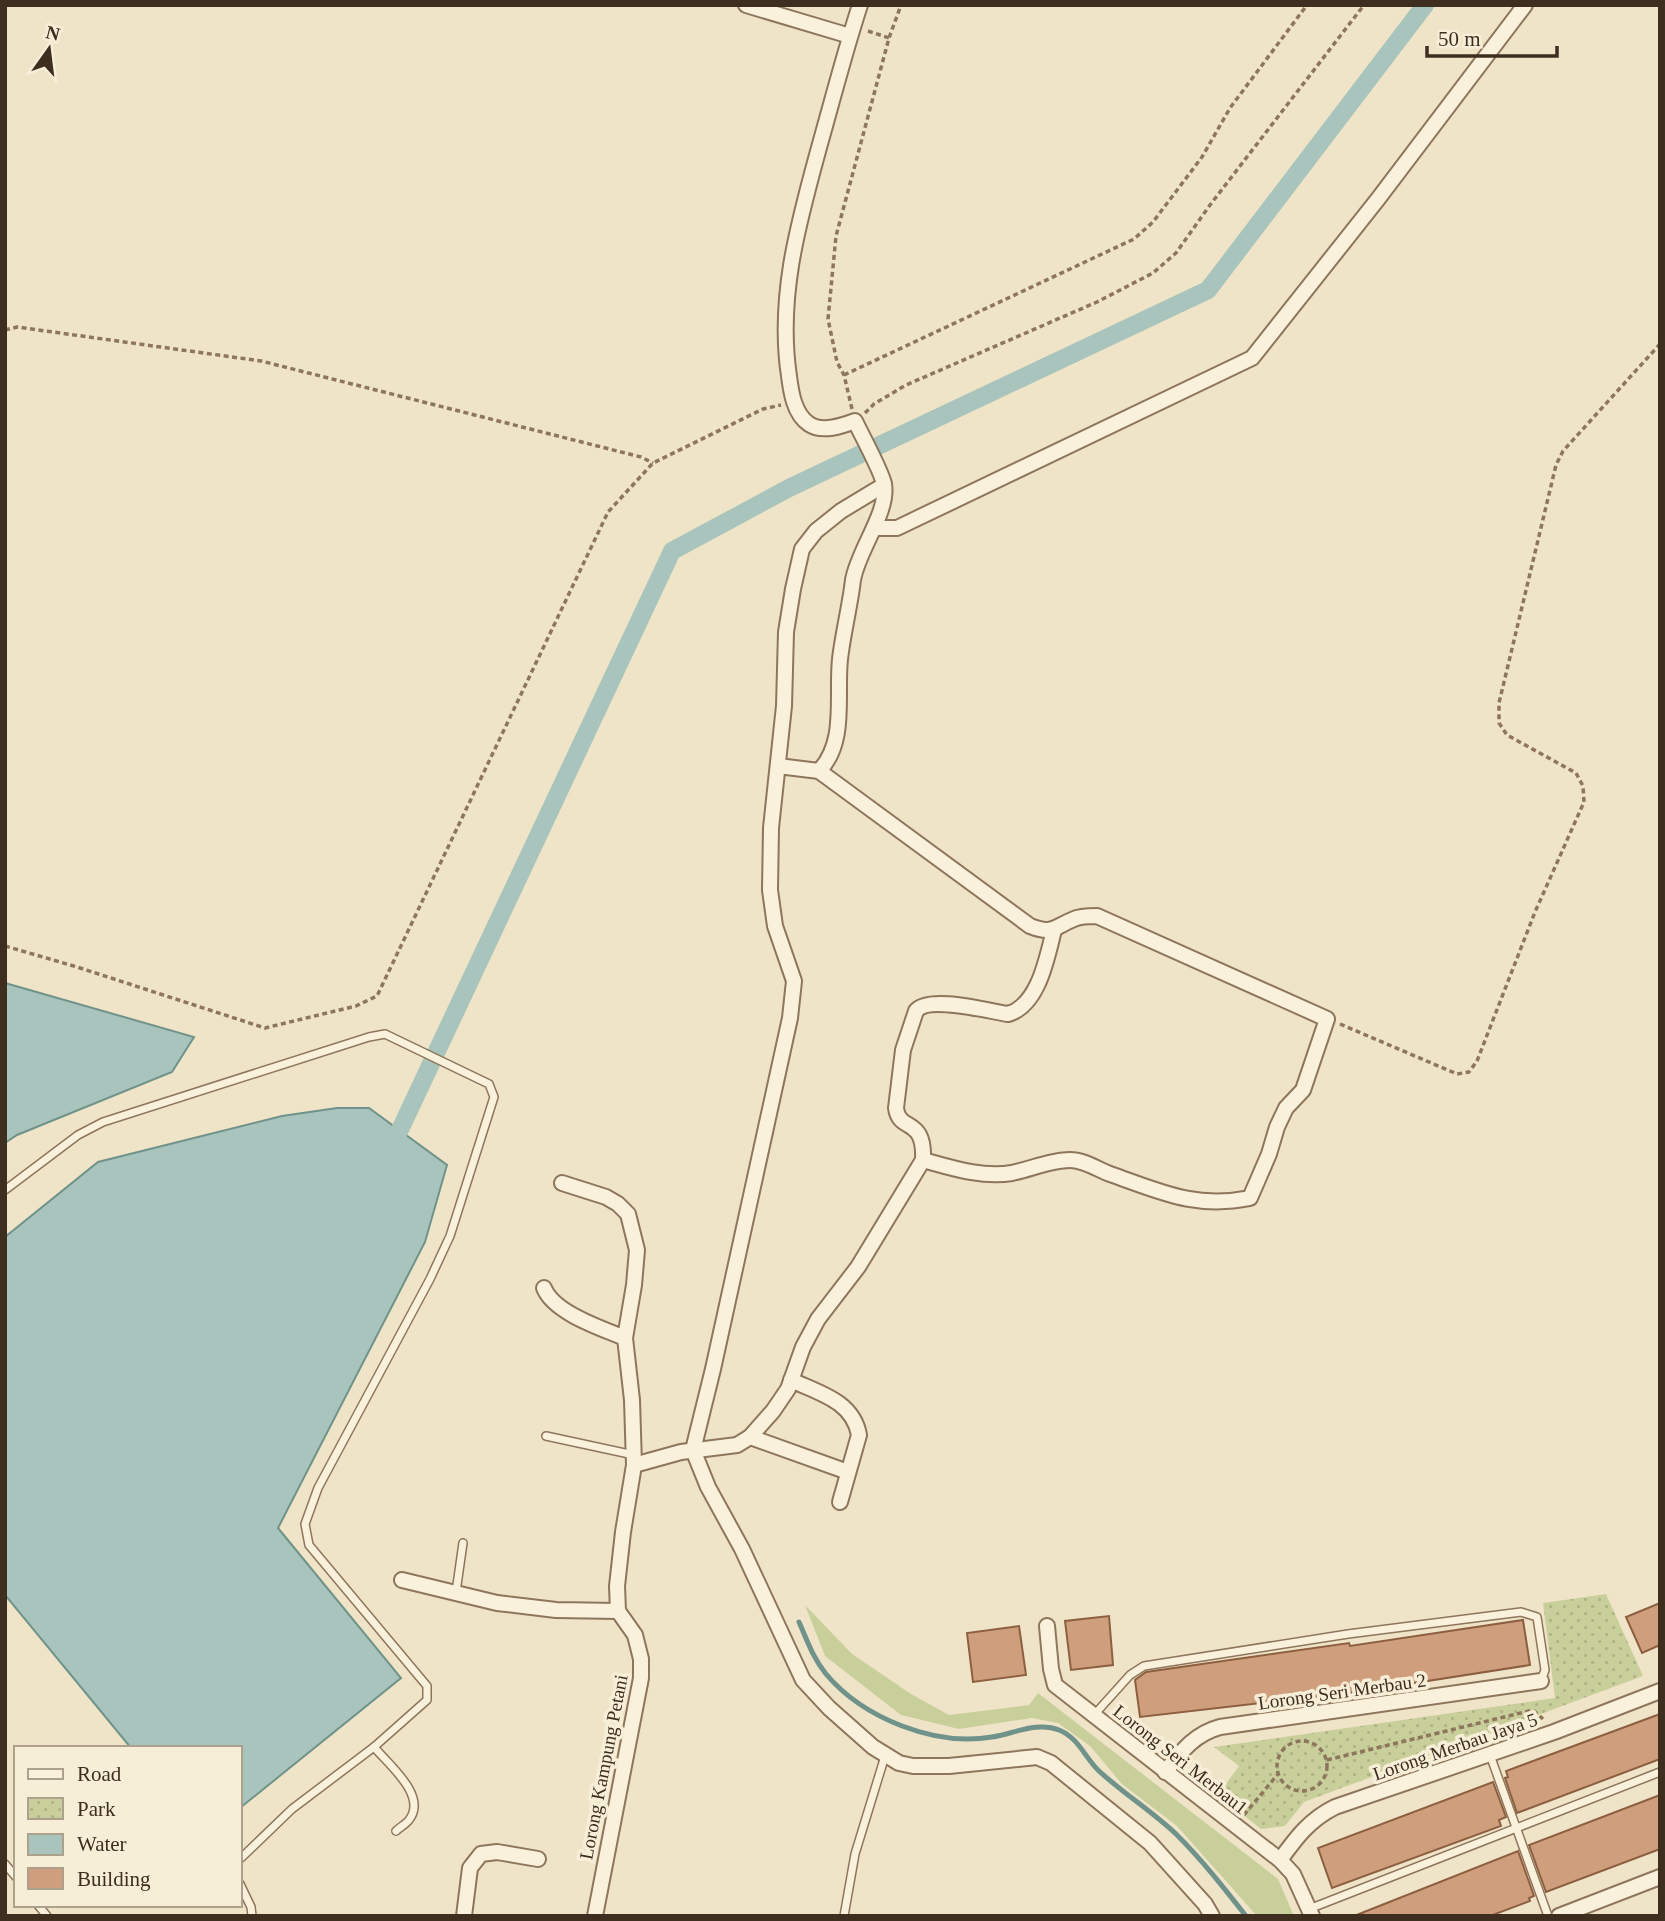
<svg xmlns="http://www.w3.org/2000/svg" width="1665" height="1921" font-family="Georgia,serif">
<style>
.grass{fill:#c9cf9b}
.park{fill:url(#park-dots)}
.water{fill:#a9c4bc;stroke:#6f938a;stroke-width:2}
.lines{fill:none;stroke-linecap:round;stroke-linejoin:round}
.stream{stroke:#6f938a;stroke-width:5}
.canal{stroke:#a9c4bc;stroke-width:18}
.building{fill:#cf9f7d;stroke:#8d5f41;stroke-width:2}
.service-casing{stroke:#8d765c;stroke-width:10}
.minor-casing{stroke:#8d765c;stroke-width:18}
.path{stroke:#8d765c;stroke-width:3.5;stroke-dasharray:5 3.5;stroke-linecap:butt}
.service{stroke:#faf1dc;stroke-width:7}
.minor{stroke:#faf1dc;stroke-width:14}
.labels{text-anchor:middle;stroke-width:7;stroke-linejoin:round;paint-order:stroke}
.street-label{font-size:19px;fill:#3d2e20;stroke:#f7eed8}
</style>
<defs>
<pattern id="park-dots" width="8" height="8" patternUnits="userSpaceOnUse" patternTransform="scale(1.75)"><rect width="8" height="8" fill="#c9cf9b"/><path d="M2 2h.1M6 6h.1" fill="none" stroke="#aeb285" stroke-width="1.8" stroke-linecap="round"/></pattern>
</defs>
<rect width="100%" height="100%" fill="#f0e4c8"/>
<polygon class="grass" points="805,1605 852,1654 911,1694 949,1715 1029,1705 1038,1693 1278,1879 1294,1916 1257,1916 1177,1826 1122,1784 1090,1746 1058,1723 1032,1718 959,1729 901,1715 825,1656"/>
<polygon class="park" points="1606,1594 1643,1676 1304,1802 1285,1826 1261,1829 1218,1795 1239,1766 1214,1747 1555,1698 1543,1603"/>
<g class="water">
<polygon points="5,983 194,1037 172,1072 17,1135 5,1143"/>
<polygon points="337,1108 369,1108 447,1165 425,1242 278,1528 401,1678 240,1808 240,1748 131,1748 5,1595 5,1237 98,1162 282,1116"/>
</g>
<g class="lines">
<path class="stream" d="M799,1622C807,1640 813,1658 826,1674C863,1718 935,1747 992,1737C1013,1734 1037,1721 1059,1730C1079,1738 1085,1758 1099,1771C1124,1794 1153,1812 1177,1835C1202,1860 1224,1888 1246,1916"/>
<polyline class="canal" points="390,1151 672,551 789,488 1208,290 1425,5"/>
</g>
<g class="building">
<polygon points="1660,1603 1660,1645 1642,1653 1626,1617"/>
<polygon points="1109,1616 1113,1665 1071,1670 1065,1621"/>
<polygon points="1523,1620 1530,1665 1357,1692 1140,1717 1135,1680 1146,1672 1349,1643 1350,1646"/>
<polygon points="1019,1626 1026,1675 973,1682 967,1633"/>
<polygon points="1660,1714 1660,1759 1517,1813 1505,1778 1508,1777 1506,1771"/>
<polygon points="1493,1782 1506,1817 1499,1820 1501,1826 1332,1888 1318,1848"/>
<polygon points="1660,1795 1660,1849 1546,1892 1529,1845"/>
<polygon points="1518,1851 1534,1896 1529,1898 1530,1901 1490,1916 1354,1916"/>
</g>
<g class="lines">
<g class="service-casing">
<g id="service">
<polyline points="5,1190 78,1135 103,1122 369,1037 385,1034 489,1084 494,1097 450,1236 430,1279 318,1488 305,1524 309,1545 427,1686 427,1700 374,1747"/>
<polyline points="546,1436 634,1455"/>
<polyline points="456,1592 463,1543"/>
<polyline points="1094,1715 1130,1675 1144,1666 1348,1634 1521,1612 1537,1617 1545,1670 1541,1681"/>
<polyline points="1490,1755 1548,1916"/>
<path d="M240,1859L292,1809L374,1747C389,1765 428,1796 409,1820C406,1824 400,1827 396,1831"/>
<polyline points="5,1864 16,1877"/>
<polyline points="240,1884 251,1907 252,1916"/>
<polyline points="38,1905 47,1916"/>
<polyline points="1309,1909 1660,1772"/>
<polyline points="844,1916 855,1854 885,1756"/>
</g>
</g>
<g class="minor-casing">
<g id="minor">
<polyline points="746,5 850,36"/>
<polyline points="884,485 841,511 816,531 802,549 793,589 786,632 784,706 771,828 770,890 775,926 794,981 790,1018 713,1369 693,1450 708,1487 742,1549 803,1680 829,1708 873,1747 899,1763 913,1766 949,1766 1037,1757 1051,1763 1150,1843 1205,1904 1212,1916"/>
<polyline points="874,528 897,528 1252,358 1378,199 1525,5"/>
<path d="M778,766L819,771L1030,926C1053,935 1054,927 1074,919C1080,916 1090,916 1097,916L1327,1019L1303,1090L1286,1108L1277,1127L1269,1154L1250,1198C1195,1209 1161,1192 1110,1174C1097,1169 1084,1160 1070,1160C1051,1160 1031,1169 1012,1173C982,1178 952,1168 923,1160"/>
<path d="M819,771C847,742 836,697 840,659C843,633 850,606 853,580C858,550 889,512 884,484C881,470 862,436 855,421C842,426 822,433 809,424C794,414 791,392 789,376C777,296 799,221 820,144C833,98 845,51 860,5"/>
<polyline points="562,1183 606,1197 618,1204 628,1214 637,1250 634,1285 625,1338 632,1400 634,1465 623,1532 617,1586 618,1611 635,1635 641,1659 641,1678 595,1916"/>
<path d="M544,1288C554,1313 601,1328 625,1338"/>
<path d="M791,1380C819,1393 853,1401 859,1435L840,1502"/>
<polyline points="750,1437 848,1472"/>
<path d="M634,1465L681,1452L737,1445L750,1437L773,1411L788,1389L803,1347L818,1319L858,1267L923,1160C925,1116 899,1133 896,1108L903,1050L916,1011C928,995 988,1011 1008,1014C1039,1005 1047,957 1054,930"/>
<polyline points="402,1580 497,1603 556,1610 618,1611"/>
<polyline points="1047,1626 1051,1669 1055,1685 1280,1860 1293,1874 1312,1916"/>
<path d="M1165,1772C1181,1752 1194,1734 1220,1727L1541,1681"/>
<path d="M1280,1860C1296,1838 1309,1820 1335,1807L1554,1732L1660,1691"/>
<polyline points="464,1916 470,1868 481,1854 497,1852 538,1859"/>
<polyline points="1559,1916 1660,1877"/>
</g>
</g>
<g class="path">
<polyline points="868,31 889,38"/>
<polyline points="5,330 17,327 261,361 641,457 653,463"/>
<polyline points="844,375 1134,239 1153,222 1202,157 1230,108 1307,5"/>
<polyline points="852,409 844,375 837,362 828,319 836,236 889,38 901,5"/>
<polyline points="865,413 874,404 906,385 1097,302 1153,273 1176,253 1210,205 1364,5"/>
<polyline points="5,946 77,967 265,1028 356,1006 377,996 608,512 653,463 763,409 781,405"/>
<polyline points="1340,1024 1457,1074 1469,1072 1477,1061 1535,912 1584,802 1583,786 1576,773 1507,735 1499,723 1499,703 1556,465 1563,451 1660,344"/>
<circle cx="1302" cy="1766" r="25"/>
<polyline points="1327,1760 1533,1710 1543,1719"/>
<polyline points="1244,1815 1278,1774"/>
</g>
<use href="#service" class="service"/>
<use href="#minor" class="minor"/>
</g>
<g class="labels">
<g class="street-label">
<text transform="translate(1342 1691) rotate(-8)" y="7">Lorong Seri Merbau 2</text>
<text transform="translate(1455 1746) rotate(-19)" y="7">Lorong Merbau Jaya 5</text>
<text transform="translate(1181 1759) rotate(38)" y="7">Lorong Seri Merbau1</text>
<text transform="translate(603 1767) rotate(-79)" y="7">Lorong Kampung Petani</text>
</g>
</g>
<rect width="1665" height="1921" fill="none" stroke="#3d2e20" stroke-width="14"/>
<rect x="14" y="1746" width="228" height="161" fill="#f7eed8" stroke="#ada18e" stroke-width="2"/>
<rect x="28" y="1769" width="35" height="10" fill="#faf1dc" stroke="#ada18e" stroke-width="2"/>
<text x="77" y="1781" font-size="21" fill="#3d2e20">Road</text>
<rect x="28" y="1798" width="35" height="21" fill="url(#park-dots)" stroke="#ada18e" stroke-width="2"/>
<text x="77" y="1816" font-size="21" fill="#3d2e20">Park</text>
<rect x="28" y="1834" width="35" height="21" fill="#a9c4bc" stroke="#ada18e" stroke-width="2"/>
<text x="77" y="1851" font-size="21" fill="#3d2e20">Water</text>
<rect x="28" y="1868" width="35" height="21" fill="#cf9f7d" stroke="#ada18e" stroke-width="2"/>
<text x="77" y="1886" font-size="21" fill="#3d2e20">Building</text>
<g transform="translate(49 49) rotate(14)" stroke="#f7eed8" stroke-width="5" paint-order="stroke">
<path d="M0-5L12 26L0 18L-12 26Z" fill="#3d2e20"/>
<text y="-10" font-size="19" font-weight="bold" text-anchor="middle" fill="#3d2e20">N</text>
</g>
<path d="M1427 46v10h130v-10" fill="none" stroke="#3d2e20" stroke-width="3.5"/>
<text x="1438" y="46" font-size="21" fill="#3d2e20" stroke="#f7eed8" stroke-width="5" paint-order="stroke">50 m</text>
</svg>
